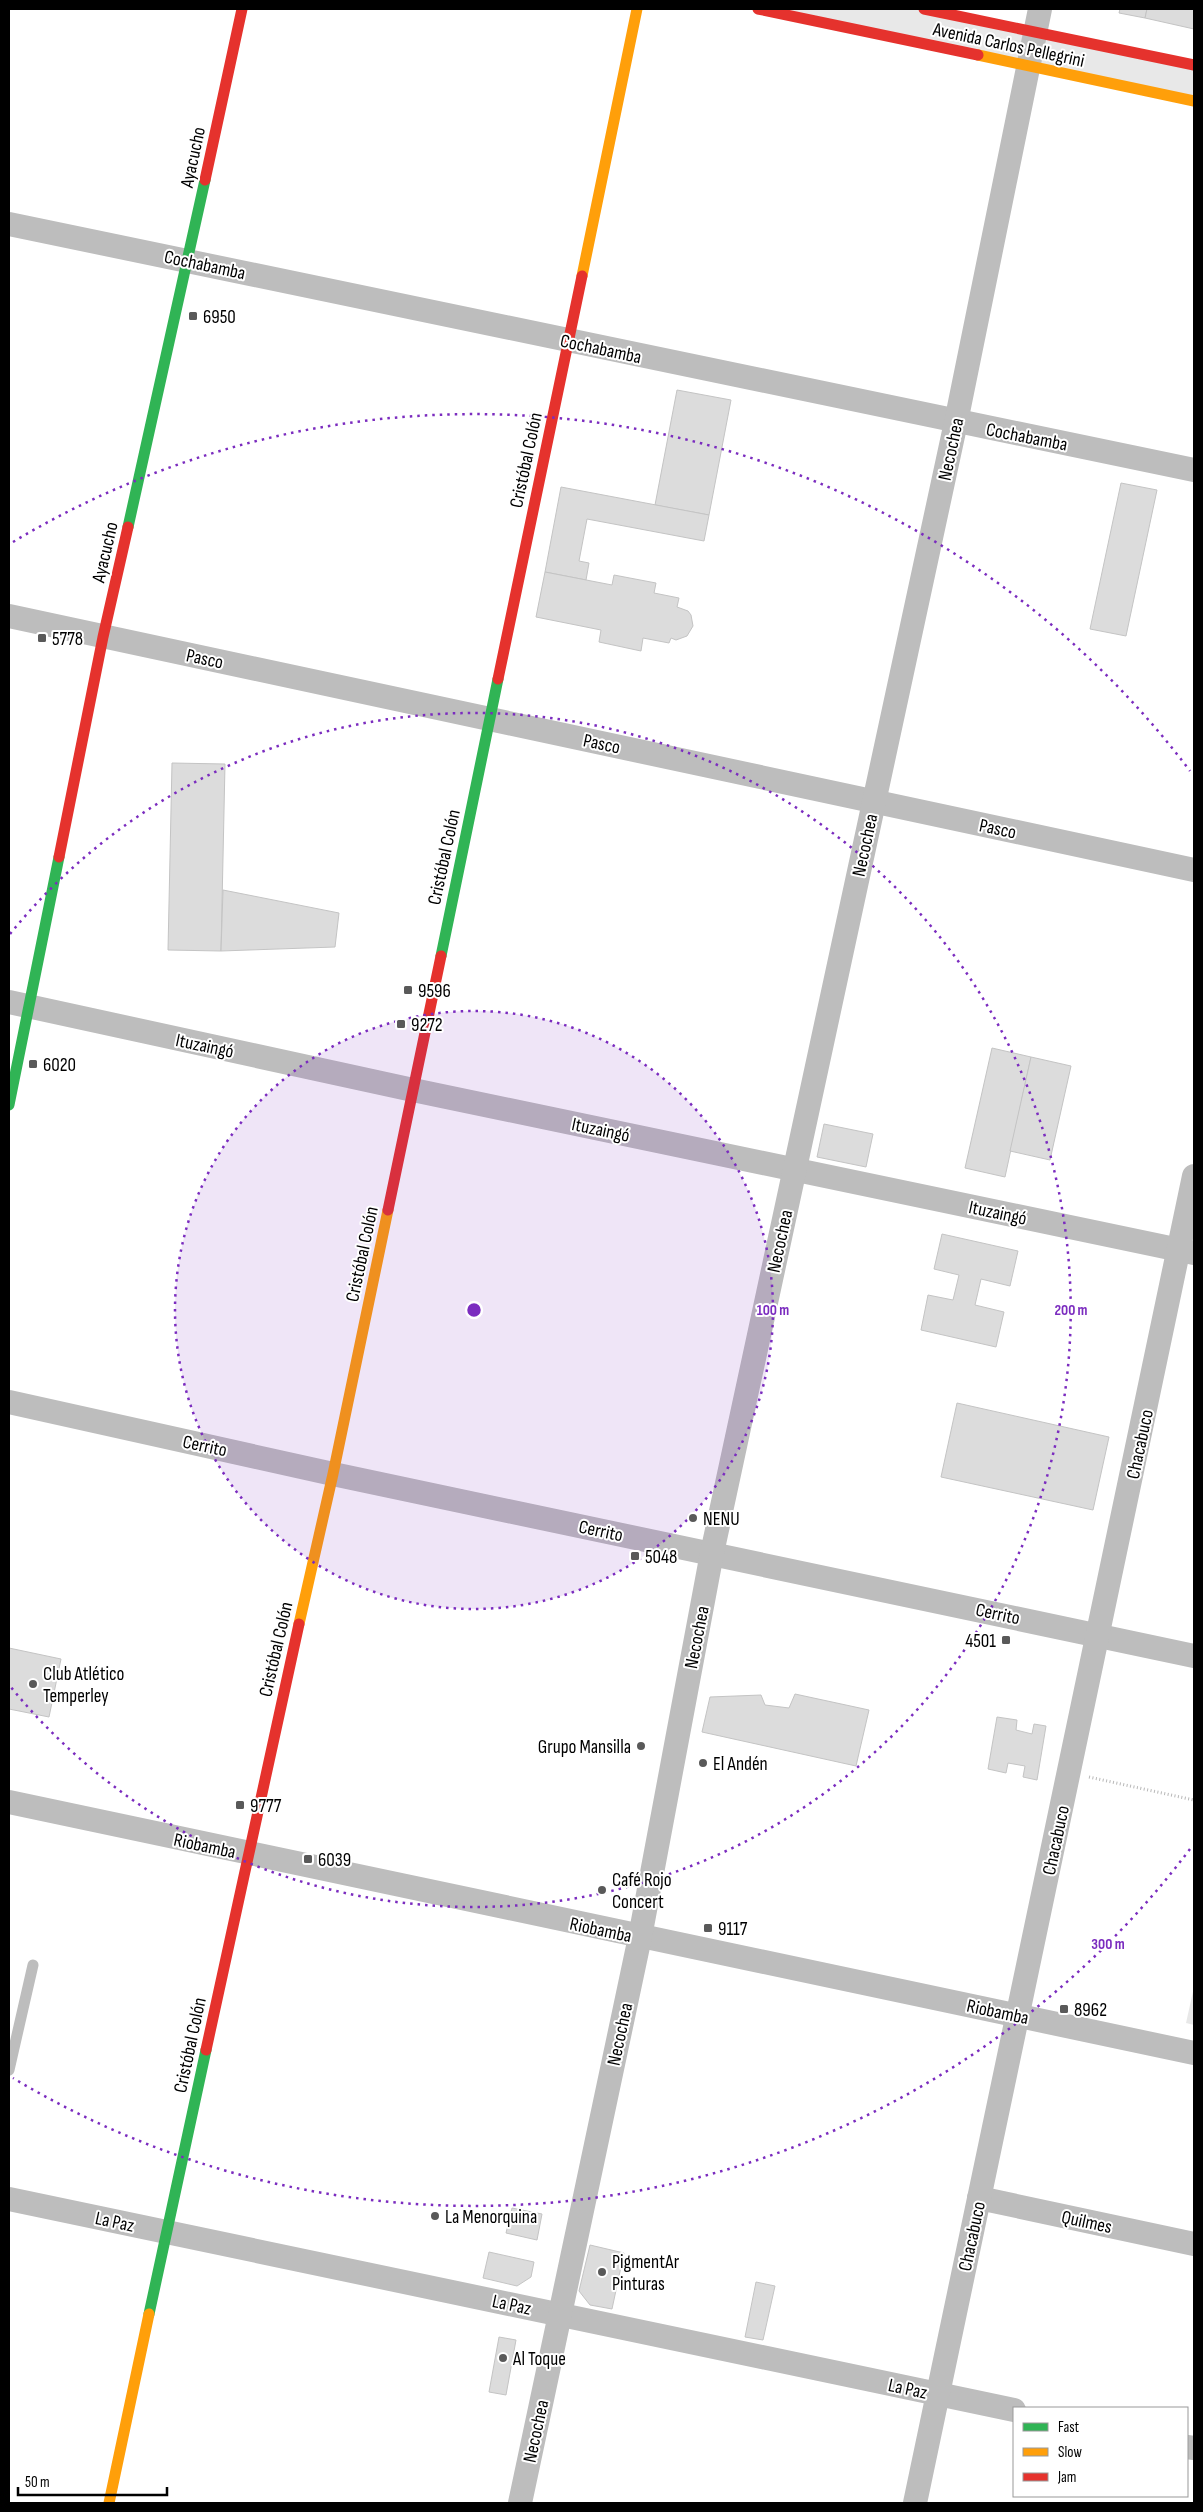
<svg xmlns="http://www.w3.org/2000/svg" width="1203" height="2512" font-family="'Sofia Sans Condensed',sans-serif">
<style>
.green{fill:#e8e8e8}
.building{fill:#dcdcdc;stroke:#c4c4c4}
.lines{fill:none;stroke-linecap:round;stroke-linejoin:round}
.path{stroke:#b8b8b8;stroke-width:3;stroke-dasharray:1 2.5;stroke-linecap:butt}
.lane{stroke:#bdbdbd;stroke-width:11}
.street{stroke:#bdbdbd;stroke-width:24}
.fast{stroke:#30b455;stroke-width:11}
.slow{stroke:#ff9f0a;stroke-width:11}
.jam{stroke:#e5322d;stroke-width:11}
.ring{fill:none;stroke:#7b2cbf;stroke-width:2.5;stroke-dasharray:2.5 5}
.poi-dot{fill:#595959;stroke:#fff;stroke-width:2}
.labels{text-anchor:middle;stroke-width:4;stroke-linejoin:round;paint-order:stroke}
.street-label{font-size:19px;fill:#000;stroke:#fff}
.poi-label{font-size:19px;fill:#000;stroke:#fff;text-anchor:start}
.centre{fill:#7b2cbf;stroke:#fff;stroke-width:2.5}
.ring-label{font-size:15px;text-anchor:middle;font-weight:bold;fill:#7b2cbf;stroke:#fff;stroke-width:4;stroke-linejoin:round;paint-order:stroke}
</style>
<rect width="100%" height="100%" fill="#fff"/>
<g class="green">
<polygon points="758,9 924,9 1194,65 1194,101"/>
<polygon points="1194,1987 1194,2025 1186,2023"/>
</g>
<g class="building">
<polygon points="1120,9 1147,9 1145,18 1119,13"/>
<polygon points="1147,9 1194,9 1194,29 1145,18"/>
<polygon points="677,390 731,400 709,515 655,505"/>
<polygon points="1121,483 1157,490 1126,636 1090,629"/>
<polygon points="561,487 709,515 704,541 587,519 579,561 589,563 586,580 545,572"/>
<polygon points="545,572 612,585 614,575 656,583 654,593 679,598 677,607 688,611 691,615 693,626 687,636 676,640 671,638 669,643 643,638 641,651 599,642 601,630 536,617"/>
<polygon points="172,763 225,764 221,951 168,950"/>
<polygon points="223,890 339,913 335,947 221,951"/>
<polygon points="992,1048 1031,1057 1005,1177 965,1168"/>
<polygon points="1031,1057 1071,1066 1050,1160 1010,1151"/>
<polygon points="824,1124 873,1134 866,1167 817,1157"/>
<polygon points="942,1234 1018,1251 1010,1286 981,1279 975,1305 1004,1312 996,1347 921,1330 928,1295 953,1300 959,1275 934,1269"/>
<polygon points="957,1403 1109,1437 1093,1510 941,1477"/>
<polygon points="9,1648 61,1659 49,1717 9,1709"/>
<polygon points="795,1694 869,1710 856,1766 702,1732 710,1697 761,1695 765,1705 789,1708"/>
<polygon points="997,1717 1017,1720 1016,1730 1032,1734 1034,1724 1046,1726 1037,1780 1023,1777 1025,1766 1008,1763 1006,1773 988,1769"/>
<polygon points="512,2208 542,2214 537,2240 506,2233"/>
<polygon points="590,2245 624,2253 612,2309 590,2305 579,2291"/>
<polygon points="489,2252 534,2262 531,2277 517,2286 483,2278"/>
<polygon points="756,2282 775,2286 763,2340 745,2337"/>
<polygon points="499,2337 516,2340 506,2395 489,2392"/>
</g>
<g class="lines">
<polyline class="path" points="1089,1777 1194,1800"/>
<polyline class="lane" points="9,2070 33,1965"/>
<g class="street">
<polyline points="9,224 1194,470"/>
<polyline points="9,616 1194,870"/>
<polyline points="9,1002 413,1090 1194,1253"/>
<polyline points="9,1402 333,1474 1194,1656"/>
<polyline points="9,1802 1194,2053"/>
<polyline points="979,2198 1194,2244"/>
<polyline points="9,2199 1014,2410"/>
<polyline points="1187,2447 1194,2448"/>
<polyline points="520,2503 640,1937 712,1553 956,422 1040,9"/>
<polyline points="915,2503 1194,1176"/>
</g>
<g class="fast">
<polyline points="128,527 205,180"/>
<polyline points="441,956 498,679"/>
<polyline points="9,1105 59,857"/>
<polyline points="149,2314 206,2050"/>
</g>
<g class="slow">
<polyline points="978,55 1194,101"/>
<polyline points="582,276 637,9"/>
<polyline points="299,1624 333,1474 388,1210"/>
<polyline points="109,2503 149,2314"/>
</g>
<g class="jam">
<polyline points="758,9 978,55"/>
<polyline points="924,9 1194,65"/>
<polyline points="205,180 242,9"/>
<polyline points="498,679 582,276"/>
<polyline points="59,857 103,637 128,527"/>
<polyline points="388,1210 441,956"/>
<polyline points="206,2050 299,1624"/>
</g>
</g>
<circle cx="474" cy="1310" r="299" fill="#7b2cbf" fill-opacity=".12"/>
<g class="ring">
<circle cx="474" cy="1310" r="299"/>
<path d="M10 934A597 597 0 1 1 10 1686"/>
<path d="M1190 1849A896 896 0 0 1 13 2078M13 542A896 896 0 0 1 1190 771"/>
</g>
<g class="poi-dot">
<rect x="188" y="311" width="10" height="10" rx="2.5"/>
<rect x="37" y="633" width="10" height="10" rx="2.5"/>
<rect x="403" y="985" width="10" height="10" rx="2.5"/>
<rect x="396" y="1019" width="10" height="10" rx="2.5"/>
<rect x="28" y="1059" width="10" height="10" rx="2.5"/>
<circle cx="693" cy="1518" r="5"/>
<rect x="630" y="1551" width="10" height="10" rx="2.5"/>
<rect x="1001" y="1635" width="10" height="10" rx="2.5"/>
<circle cx="33" cy="1684" r="5"/>
<circle cx="641" cy="1746" r="5"/>
<circle cx="703" cy="1763" r="5"/>
<rect x="235" y="1800" width="10" height="10" rx="2.5"/>
<rect x="303" y="1854" width="10" height="10" rx="2.5"/>
<circle cx="602" cy="1890" r="5"/>
<rect x="703" y="1923" width="10" height="10" rx="2.5"/>
<rect x="1059" y="2004" width="10" height="10" rx="2.5"/>
<circle cx="435" cy="2216" r="5"/>
<circle cx="602" cy="2272" r="5"/>
<circle cx="503" cy="2358" r="5"/>
</g>
<g class="labels">
<g class="street-label">
<text transform="translate(1009 44) rotate(12)" y="7">Avenida Carlos Pellegrini</text>
<text transform="translate(192 157) rotate(-78)" y="7">Ayacucho</text>
<text transform="translate(205 264) rotate(12)" y="7">Cochabamba</text>
<text transform="translate(601 348) rotate(12)" y="7">Cochabamba</text>
<text transform="translate(1027 436) rotate(11)" y="7">Cochabamba</text>
<text transform="translate(950 449) rotate(-78)" y="7">Necochea</text>
<text transform="translate(525 460) rotate(-78)" y="7">Cristóbal Colón</text>
<text transform="translate(104 552) rotate(-77)" y="7">Ayacucho</text>
<text transform="translate(205 658) rotate(12)" y="7">Pasco</text>
<text transform="translate(602 743) rotate(12)" y="7">Pasco</text>
<text transform="translate(998 828) rotate(12)" y="7">Pasco</text>
<text transform="translate(864 845) rotate(-78)" y="7">Necochea</text>
<text transform="translate(443 857) rotate(-78)" y="7">Cristóbal Colón</text>
<text transform="translate(205 1045) rotate(12)" y="7">Ituzaingó</text>
<text transform="translate(601 1129) rotate(12)" y="7">Ituzaingó</text>
<text transform="translate(998 1212) rotate(12)" y="7">Ituzaingó</text>
<text transform="translate(779 1241) rotate(-78)" y="7">Necochea</text>
<text transform="translate(361 1254) rotate(-78)" y="7">Cristóbal Colón</text>
<text transform="translate(1139 1444) rotate(-78)" y="7">Chacabuco</text>
<text transform="translate(205 1445) rotate(12)" y="7">Cerrito</text>
<text transform="translate(601 1530) rotate(12)" y="7">Cerrito</text>
<text transform="translate(998 1613) rotate(12)" y="7">Cerrito</text>
<text transform="translate(696 1637) rotate(-79)" y="7">Necochea</text>
<text transform="translate(275 1649) rotate(-77)" y="7">Cristóbal Colón</text>
<text transform="translate(1055 1840) rotate(-78)" y="7">Chacabuco</text>
<text transform="translate(205 1845) rotate(12)" y="7">Riobamba</text>
<text transform="translate(601 1929) rotate(12)" y="7">Riobamba</text>
<text transform="translate(998 2011) rotate(12)" y="7">Riobamba</text>
<text transform="translate(619 2034) rotate(-78)" y="7">Necochea</text>
<text transform="translate(189 2045) rotate(-78)" y="7">Cristóbal Colón</text>
<text transform="translate(115 2221) rotate(12)" y="7">La Paz</text>
<text transform="translate(1087 2221) rotate(12)" y="7">Quilmes</text>
<text transform="translate(971 2236) rotate(-78)" y="7">Chacabuco</text>
<text transform="translate(512 2304) rotate(12)" y="7">La Paz</text>
<text transform="translate(908 2388) rotate(12)" y="7">La Paz</text>
<text transform="translate(535 2431) rotate(-78)" y="7">Necochea</text>
</g>
<g class="poi-label">
<text x="203" y="323">6950</text>
<text x="52" y="645">5778</text>
<text x="418" y="997">9596</text>
<text x="411" y="1031">9272</text>
<text x="43" y="1071">6020</text>
<text x="703" y="1525">NENU</text>
<text x="645" y="1563">5048</text>
<text x="996" y="1647" text-anchor="end">4501</text>
<text x="43" y="1680">Club Atlético<tspan x="43" dy="22">Temperley</tspan></text>
<text x="631" y="1753" text-anchor="end">Grupo Mansilla</text>
<text x="713" y="1770">El Andén</text>
<text x="250" y="1812">9777</text>
<text x="318" y="1866">6039</text>
<text x="612" y="1886">Café Rojo<tspan x="612" dy="22">Concert</tspan></text>
<text x="718" y="1935">9117</text>
<text x="1074" y="2016">8962</text>
<text x="445" y="2223">La Menorquina</text>
<text x="612" y="2268">PigmentAr<tspan x="612" dy="22">Pinturas</tspan></text>
<text x="513" y="2365">Al Toque</text>
</g>
</g>
<circle cx="474" cy="1310" r="8" class="centre"/>
<g class="ring-label">
<text x="773" y="1315">100 m</text>
<text x="1071" y="1315">200 m</text>
<text x="1108" y="1949">300 m</text>
</g>
<rect width="1203" height="2512" fill="none" stroke="#000000" stroke-width="20"/>
<rect x="1013" y="2407" width="175" height="90" fill="#ffffff" stroke="#999999"/>
<rect x="1023" y="2423" width="25" height="8" fill="#30b455" stroke="#999999"/>
<text x="1058" y="2432" font-size="15" fill="#000000">Fast</text>
<rect x="1023" y="2448" width="25" height="8" fill="#ff9f0a" stroke="#999999"/>
<text x="1058" y="2457" font-size="15" fill="#000000">Slow</text>
<rect x="1023" y="2473" width="25" height="8" fill="#e5322d" stroke="#999999"/>
<text x="1058" y="2482" font-size="15" fill="#000000">Jam</text>
<path d="M18 2487v8h149v-8" fill="none" stroke="#000000" stroke-width="2.5"/>
<text x="25" y="2487" font-size="15" fill="#000000" stroke="#ffffff" stroke-width="4" paint-order="stroke">50 m</text>
</svg>
